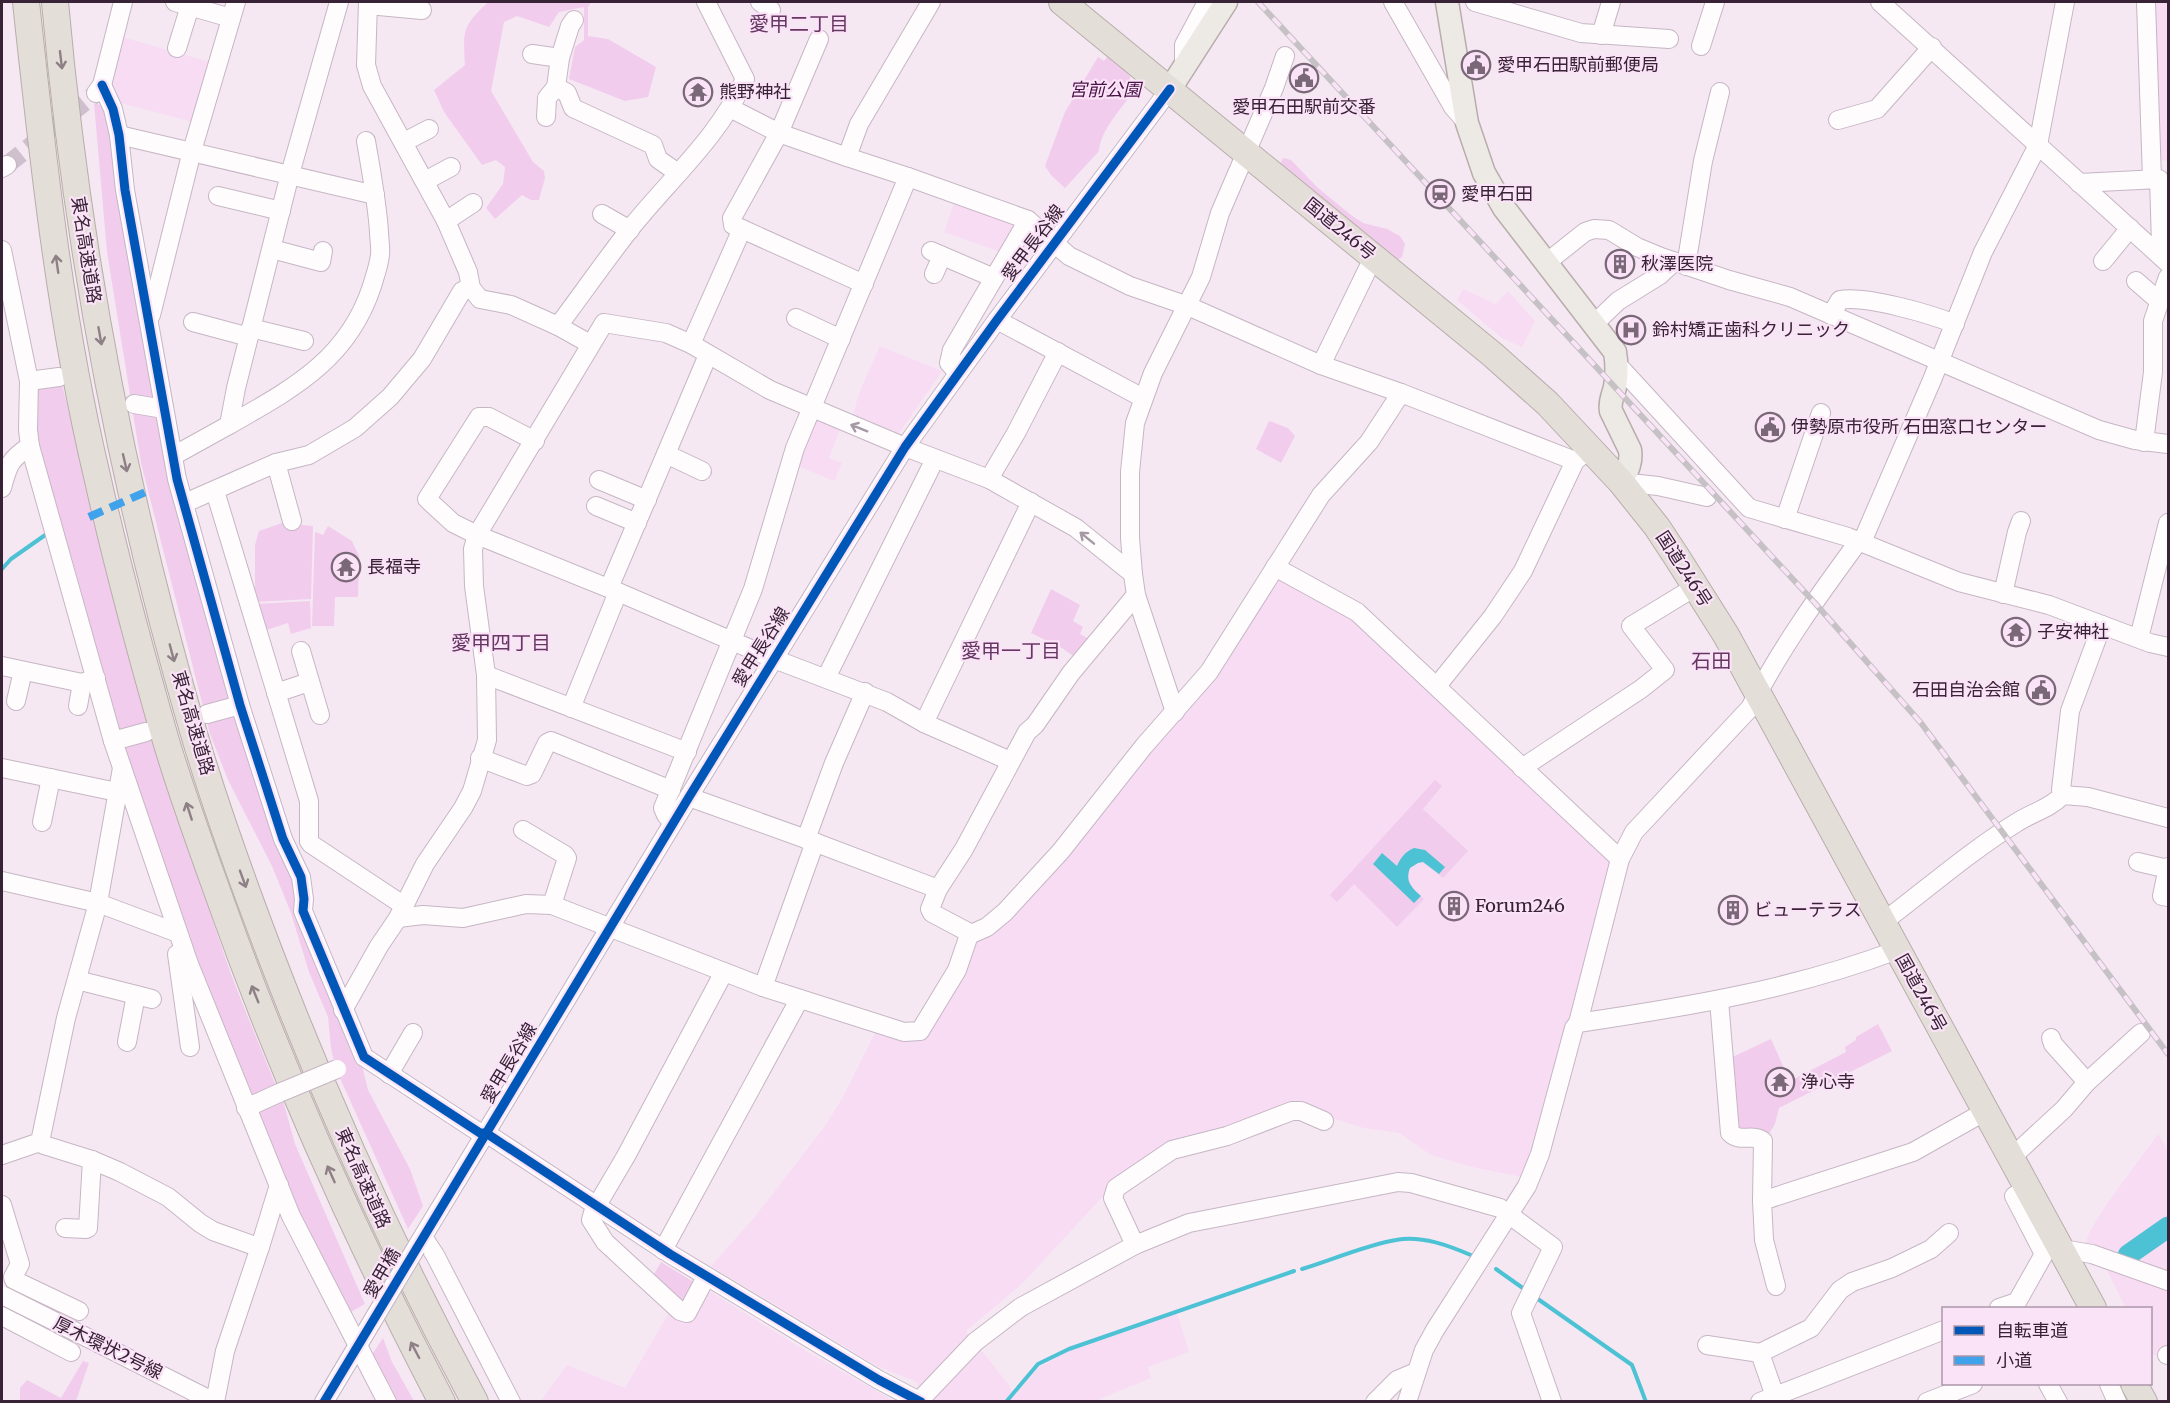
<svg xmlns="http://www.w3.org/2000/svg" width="2170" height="1403" font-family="Merriweather,'Noto Sans JP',serif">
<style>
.built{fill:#f7dcf4}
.green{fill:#f2cced}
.water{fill:#4dc2d4}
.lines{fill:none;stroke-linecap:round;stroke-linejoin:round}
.stream{stroke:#4dc2d4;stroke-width:4}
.river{stroke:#4dc2d4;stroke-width:21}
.minor-tunnel{stroke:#cfc0cd;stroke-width:18;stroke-dasharray:18 9;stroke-linecap:butt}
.minor-casing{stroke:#c6b6c4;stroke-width:20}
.major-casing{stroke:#b8adab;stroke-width:25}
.highway-casing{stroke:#b8adab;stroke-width:28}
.minor{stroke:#fefcfd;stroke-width:18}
.major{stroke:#edeae6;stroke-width:22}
.highway{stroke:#e3ded7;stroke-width:26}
.rail-casing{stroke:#c5c1c5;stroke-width:6}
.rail{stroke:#fae3f7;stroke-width:4;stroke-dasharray:11;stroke-linecap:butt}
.minor-bridge-casing{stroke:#c6b6c4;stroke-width:20;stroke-linecap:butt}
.minor-bridge{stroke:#fefcfd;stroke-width:18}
.quiet{stroke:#3fa2eb;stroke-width:8;stroke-dasharray:15 8;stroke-linecap:butt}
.cycleway-casing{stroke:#fae3f7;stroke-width:13}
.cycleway{stroke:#0057b8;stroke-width:9}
.oneway{stroke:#8e8086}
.oneway2{stroke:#a59aa3}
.labels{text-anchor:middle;stroke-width:4.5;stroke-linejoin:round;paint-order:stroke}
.poi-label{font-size:18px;fill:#382236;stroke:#fae3f7;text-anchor:start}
.park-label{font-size:18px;font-style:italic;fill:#491146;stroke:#fae3f7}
.street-label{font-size:18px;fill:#382236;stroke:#fae3f7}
.neighbourhood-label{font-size:20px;fill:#673763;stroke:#fae3f7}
</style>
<rect width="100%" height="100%" fill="#f5e8f3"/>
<g class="built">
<polygon points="2152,2 2168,2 2168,225 2167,161 2158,159"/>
<polygon points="122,37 214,63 196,123 117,102 111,80"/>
<polygon points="955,200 1018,222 1006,254 944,232"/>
<polygon points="1463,289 1496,304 1508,291 1535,321 1522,347 1502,338 1457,300"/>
<polygon points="880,346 942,371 895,439 851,423 859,393"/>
<polygon points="817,417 841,427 829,458 842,463 834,481 795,465"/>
<polygon points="1279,574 1341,607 1608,856 1611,867 1526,1172 1522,1177 1472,1167 1431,1155 1399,1133 1364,1128 1302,1109 1109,1184 1106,1189 1106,1193 1022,1284 966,1331 1009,1385 1014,1396 1039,1367 1071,1350 1177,1313 1189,1352 1148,1367 1151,1378 1102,1398 1098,1401 920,1401 917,1382 877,1366 711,1266 754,1218 825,1126 843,1097 876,1031 921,1033 970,941 988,931"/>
<polygon points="2158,1134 2168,1151 2168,1352 2151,1356 2150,1308 2126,1308 2105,1266 2085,1245 2090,1231 2106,1205"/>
<polygon points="709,1291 801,1348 894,1401 540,1402 567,1365 625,1388 668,1314 689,1319"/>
</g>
<g class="green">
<path d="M488,2H591L588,8V36L608,39L656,67L648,97L625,101L569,79L575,47L584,40V7L559,12L549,27L517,16L504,22L491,91L533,162L544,171L545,178L539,200H531L522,195L495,219L486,208L503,184L505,167L496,160L482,165L444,112L434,90L465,65C463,30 462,27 488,2Z"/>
<path d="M1108,56L1130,76V82L1135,89C1124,106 1100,130 1099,151L1065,188L1051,175L1045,166L1065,112L1098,57L1104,61Z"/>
<polygon points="94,103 109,108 120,193 227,674 228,708 237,719 360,1057 368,1090 410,1169 423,1206 408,1229 335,1067 331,1048 328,1017 309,972 291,913 272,866 228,780 210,734 141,463 107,252"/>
<polygon points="1283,158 1291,160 1318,188 1351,215 1363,223 1387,229 1400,236 1405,244 1402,257 1396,261 1279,166"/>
<path d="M61,380C109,575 161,770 226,960C242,1005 261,1048 278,1091L284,1099V1104L295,1144L365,1304L349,1313C331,1277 309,1241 293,1204C228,1057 175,904 122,753L128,740L120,734L72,558L37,450L35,387Z"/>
<polygon points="1269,421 1288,428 1295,436 1281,463 1256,449"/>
<polygon points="282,523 313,526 311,599 255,602 255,545 259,531"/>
<polygon points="328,526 352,541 359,556 358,597 335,597 334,626 312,626 315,532 323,535"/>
<polygon points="1051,589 1080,605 1073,621 1083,627 1080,634 1091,640 1076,658 1062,648 1031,633"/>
<polygon points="310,601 311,628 291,634 288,623 263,631 255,604"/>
<path d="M1435,780L1442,786L1423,809L1468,851L1443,878L1423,862L1418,863L1410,868C1405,883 1414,889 1424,899L1397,927L1354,884L1337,902L1330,895Z"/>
<polygon points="1878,1024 1892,1051 1779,1108 1775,1124 1769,1134 1744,1138 1736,1134 1728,1059 1771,1039 1788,1077 1792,1080 1846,1052 1845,1047 1856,1040 1856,1037"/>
<polygon points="661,1262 697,1284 687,1305 653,1276"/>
<polygon points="383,1338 392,1362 414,1401 396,1401 371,1356"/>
<polygon points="83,1361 89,1363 76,1401 20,1401 20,1388 27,1380 61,1398"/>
</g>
<path class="water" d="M1414,848L1425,850L1445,867L1439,874L1423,862L1418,863L1410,868C1405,881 1411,887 1421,896L1414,903L1373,864L1382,853L1397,866C1401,857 1405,852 1414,848Z"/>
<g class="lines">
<g class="stream">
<polyline points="2,569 11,559 48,533"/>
<path d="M1302,1269C1332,1260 1366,1245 1396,1240C1422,1235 1450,1246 1473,1256"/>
<polyline points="1496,1269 1527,1291"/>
<polyline points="1535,1297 1632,1365 1646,1402"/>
<polyline points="1006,1402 1038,1364 1069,1349 1294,1271"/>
</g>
<polyline class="river" points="2128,1255 2168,1227"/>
<polyline class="minor-tunnel" points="7,165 95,94"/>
<g class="minor-casing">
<g id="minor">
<polyline points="175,2 231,18"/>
<polyline points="368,2 366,65 372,86 446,221 468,272 471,288 480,299 511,305 558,326 590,344"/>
<polyline points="760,2 771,10"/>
<polyline points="1393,2 1453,107 1467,123"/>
<polyline points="1475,2 1581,33 1669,39"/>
<polyline points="1880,2 2168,263"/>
<polyline points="2146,2 2152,179"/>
<polyline points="368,5 422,10"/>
<polyline points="1601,35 1611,2"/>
<polyline points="1701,46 1715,2"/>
<polyline points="177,48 190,6"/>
<polyline points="532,54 560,58 556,87"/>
<polyline points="560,58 570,26 574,20"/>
<polyline points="1184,67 1184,45 1207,2"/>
<polyline points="102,85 113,109 119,135 125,190 177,479 240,705 283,839 301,877 304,899 303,911 364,1057 480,1133 486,1133 670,1254 879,1380 921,1402"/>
<polyline points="96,93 102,85 123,2"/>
<polyline points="730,108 779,133 819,39"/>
<polyline points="546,117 547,98 556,87 567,93 573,108 653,145 658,159 678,173"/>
<polyline points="1838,120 1877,109 1932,47"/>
<polyline points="119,135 375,195"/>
<polyline points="404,142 429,129"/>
<polyline points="847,157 779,133 732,218 733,225 742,229 864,284"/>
<polyline points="2,168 7,165"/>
<polyline points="908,177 1028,220 1069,256 1130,286 1188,306 1321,365 1401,393 1575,461 1590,449"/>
<polyline points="425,181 451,167"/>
<polyline points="2079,183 2159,179 2161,244"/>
<polyline points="218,196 281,211"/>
<polyline points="602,214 630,230"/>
<polyline points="446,221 473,203"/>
<polyline points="272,249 321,262 323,251"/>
<polyline points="2,250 29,381 28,430 30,446 113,741 189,964 291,1216 387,1402"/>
<polyline points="931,251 994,278"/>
<polyline points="2103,261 2130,228"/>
<polyline points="1546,263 1585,232 1594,229 1609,230 1637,247 1661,257 1729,280 1790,297 2099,430 2135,440 2168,444"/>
<polyline points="1686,266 1703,161 1720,92"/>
<polyline points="934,274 942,256"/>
<polyline points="2136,281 2159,301"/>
<polyline points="151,315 192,151 236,2"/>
<path d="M1831,315L1840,300C1865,295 1930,314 1955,324"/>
<polyline points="796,318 841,339"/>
<polyline points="997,320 1143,398"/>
<polyline points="193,322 249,337"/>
<polyline points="1594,324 1618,301 1660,275 1674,262"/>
<path d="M558,326C582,294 605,261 630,229C669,180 719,137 745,79L706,2"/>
<polyline points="251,328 304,341"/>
<polyline points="691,344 742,229"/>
<polyline points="1617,364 1749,508 1848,537 1959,582 2049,605 2150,643 2168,647"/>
<polyline points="1321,365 1374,256"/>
<polyline points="958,373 949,363 952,350 1028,220"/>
<polyline points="29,381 59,377"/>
<polyline points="134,404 164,409"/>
<path d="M229,425C292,389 348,360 372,286C375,276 379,265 380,255C381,248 379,239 379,232C377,201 371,171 366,141"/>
<polyline points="535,441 489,417 479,417 427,499 453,523 477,535 618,592 774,659 887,702 924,723 1010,761"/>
<polyline points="2144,442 2153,372 2153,321 2168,277"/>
<polyline points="666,454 702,471"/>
<polyline points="173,456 229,425 236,388 290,174 339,2"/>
<polyline points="276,463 292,521"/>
<polyline points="989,479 1016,433 1058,352"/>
<polyline points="599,480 647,500"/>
<polyline points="1621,482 1658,486 1707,497"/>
<path d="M2,488C8,465 10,459 30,446"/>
<polyline points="215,491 309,801 309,841"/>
<polyline points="185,503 276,463 309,455 355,428 390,397 422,359 462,291 471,288"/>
<polyline points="596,506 637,523"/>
<polyline points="1785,519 1821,413"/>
<polyline points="1862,542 1932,380 1983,252 2038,145 2065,2"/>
<polyline points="1275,567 1357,612 1620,859"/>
<polyline points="609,588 708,355"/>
<polyline points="2003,594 2017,532 2021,521"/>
<polyline points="2139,638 2168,523"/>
<polyline points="301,651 320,715"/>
<polyline points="2,666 82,683 96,678"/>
<polyline points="486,675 687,752"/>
<polyline points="826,678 935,459"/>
<polyline points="1437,686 1493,616 1523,571 1575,461"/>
<polyline points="276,693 309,682"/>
<polyline points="16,701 23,671"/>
<polyline points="78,706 82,683"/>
<polyline points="571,708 618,592"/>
<polyline points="1175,712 1136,595 1133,574 1130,538 1130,472 1135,423 1153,373 1201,277 1220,213 1274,88 1285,56"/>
<polyline points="207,714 240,705"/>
<polyline points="924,723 1031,502"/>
<polyline points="113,741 146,732"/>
<polyline points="480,758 527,776 532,774 547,743 551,741 671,790"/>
<polyline points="2,768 117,792"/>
<polyline points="1522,768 1641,689 1665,670 1631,626 1695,587"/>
<polyline points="2063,795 2061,790 2070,711 2102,625"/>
<polyline points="689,797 806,839 938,889"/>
<polyline points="42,822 51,778"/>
<polyline points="673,823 666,815 663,808 753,589 795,448 908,177 847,157 859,124 931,2"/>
<polyline points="523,830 565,855 567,858 552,905"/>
<polyline points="806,839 834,763 865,692"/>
<polyline points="309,841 311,844 403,905"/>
<polyline points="2138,862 2168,869"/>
<polyline points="2168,867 2162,896 2168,897"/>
<polyline points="2,881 98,903 178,933"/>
<polyline points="398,918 423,915 463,918 526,904 552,905 763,987 904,1032 920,1031 957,970 969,935 987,927 1005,912 1061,851 1144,746 1209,672 1321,495 1369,442 1401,393"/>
<path d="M1883,922C1927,889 1969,852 2016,823C2031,813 2049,809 2063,795L2088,797L2168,818"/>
<polyline points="969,935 966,931 932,913 930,909 938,889 964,849 1027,732 1035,725 1071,673 1136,595"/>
<polyline points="177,954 190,1047"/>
<polyline points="77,980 152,999"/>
<polyline points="763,987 815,842"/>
<path d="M1719,1000L1730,1133C1740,1143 1753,1133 1763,1141L1762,1201"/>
<polyline points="343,1010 379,946 398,918 425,864 463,808 472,791 487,740 486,675 474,586 473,549 477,535 604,323 666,333 691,344 770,390 905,447 989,479 1076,528 1133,574"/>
<path d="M1578,1023L1620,859L1634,832L1750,708C1780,649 1819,595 1858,542"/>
<polyline points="2051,1038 2053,1044 2087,1082"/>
<polyline points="127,1042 136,995"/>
<polyline points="389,1074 413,1033"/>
<polyline points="246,1108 279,1093"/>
<polyline points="40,1142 44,1145 92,1160 120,1172 168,1197 200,1223 213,1231 255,1246 260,1247 279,1185"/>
<polyline points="2,1155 40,1142 66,1018 98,903 122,768"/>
<polyline points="2012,1157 2064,1109 2087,1082 2141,1033"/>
<polyline points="2,1205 20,1264 13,1277 14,1280 79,1311"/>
<polyline points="595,1206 591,1220 605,1242 680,1311 687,1313 706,1277"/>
<polyline points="596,1207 626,1156 724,972"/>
<polyline points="65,1228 86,1229 88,1228 92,1160"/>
<polyline points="423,1237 435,1255 511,1402"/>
<polyline points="1135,1245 1113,1198 1116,1188 1172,1150 1227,1136 1292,1111 1301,1111 1324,1121"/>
<polyline points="416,1248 696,785 905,447 997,320 1170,89"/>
<polyline points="2062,1249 2092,1254 2168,1281"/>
<polyline points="663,1250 799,1000"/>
<polyline points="1776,1286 1764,1240 1762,1201 1913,1152 1986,1111"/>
<polyline points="1999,1308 2017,1302 2044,1254 2014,1196 2029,1189"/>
<polyline points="2,1316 71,1352"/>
<polyline points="98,1343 214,1402"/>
<polyline points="1707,1345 1760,1353"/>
<polyline points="2167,1355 2168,1355"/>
<polyline points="2048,1384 2058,1402"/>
<polyline points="2109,1384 2117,1402"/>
<polyline points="919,1401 975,1342 1021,1307 1135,1245 1189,1223 1398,1182 1411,1183 1500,1208 1553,1247 1521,1313 1552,1402"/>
<polyline points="215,1402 225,1351 260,1247"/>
<polyline points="324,1402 376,1315"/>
<polyline points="1375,1402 1397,1380 1416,1372"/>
<path d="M1407,1402L1424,1350L1435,1330L1527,1186L1540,1154L1574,1028L1578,1023C1686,1007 1795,989 1897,950"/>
<polyline points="1760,1402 1944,1330"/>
<polyline points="1777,1402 1760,1353 1811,1328 1840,1290 1852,1282 1892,1268 1931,1249 1949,1233"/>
<polyline points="1927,1402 1973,1384"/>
</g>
</g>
<g class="major-casing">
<g id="major">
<path d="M1447,2L1467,123L1484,173L1504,208L1615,352C1617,364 1617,375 1615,387C1613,396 1609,402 1611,411L1630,450C1632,463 1627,471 1621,482"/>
<polyline points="1170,89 1226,2"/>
</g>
</g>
<g class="highway-casing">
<g id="highway">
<path d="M26,2C43,161 60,320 97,476C117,565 141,654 166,741C182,795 202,849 221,902C282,1074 357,1240 442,1402"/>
<path d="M55,2C77,250 124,496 194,734C216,808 242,880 269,951C328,1106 396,1256 475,1402"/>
<polyline points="1062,2 1493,355 1548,404 1621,482 1657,527 1678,559 1726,635 2093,1308"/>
<polyline points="2134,1384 2144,1402"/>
</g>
</g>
<use href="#minor" class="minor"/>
<use href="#major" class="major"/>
<use href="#highway" class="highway"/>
<g class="rail-casing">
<polyline id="rail" points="1258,2 1814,602 1921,723 2168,1054"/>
</g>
<use href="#rail" class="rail"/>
<g class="minor-bridge-casing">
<g id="minor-bridge">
<polyline points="279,1093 337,1069"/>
<polyline points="2,1295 98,1343"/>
<polyline points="376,1315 416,1248"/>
</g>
</g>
<use href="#minor-bridge" class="minor-bridge"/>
<polyline class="quiet" points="89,517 150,490"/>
<g class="cycleway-casing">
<g id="cycleway">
<polyline points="102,85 113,109 119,135 125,190 177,479 240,705 283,839 301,877 304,899 303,911 364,1057 480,1133 486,1133 670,1254 879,1380 921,1402"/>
<polyline points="324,1402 689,797 905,447 997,320 1170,89"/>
</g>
</g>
<use href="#cycleway" class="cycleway"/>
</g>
<defs><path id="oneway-shaft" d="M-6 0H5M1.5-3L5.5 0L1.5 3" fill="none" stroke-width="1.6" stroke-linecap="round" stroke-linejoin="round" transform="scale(1.5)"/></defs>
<g class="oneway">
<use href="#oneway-shaft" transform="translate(61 60) rotate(83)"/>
<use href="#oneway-shaft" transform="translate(57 264) rotate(-98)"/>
<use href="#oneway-shaft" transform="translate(100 336) rotate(80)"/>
<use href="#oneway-shaft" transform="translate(125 463) rotate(77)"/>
<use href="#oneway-shaft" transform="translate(172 653) rotate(75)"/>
<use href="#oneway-shaft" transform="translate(189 811) rotate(-108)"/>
<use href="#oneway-shaft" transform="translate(243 879) rotate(70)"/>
<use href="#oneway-shaft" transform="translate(255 994) rotate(-112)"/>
<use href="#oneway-shaft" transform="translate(331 1174) rotate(-114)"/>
<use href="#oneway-shaft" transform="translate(415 1350) rotate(-118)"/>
</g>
<g class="oneway2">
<use href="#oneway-shaft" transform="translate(859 428) rotate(-158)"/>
<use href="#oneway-shaft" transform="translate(1087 538) rotate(-141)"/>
</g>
<defs>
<g id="civic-ring" transform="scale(1.5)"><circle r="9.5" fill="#fae3f7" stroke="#7a6778" stroke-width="1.5"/><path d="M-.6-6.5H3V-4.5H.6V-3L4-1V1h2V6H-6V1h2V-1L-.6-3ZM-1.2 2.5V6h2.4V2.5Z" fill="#7a6778"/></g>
<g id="temple-ring" transform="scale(1.5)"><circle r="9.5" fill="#fae3f7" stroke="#7a6778" stroke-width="1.5"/><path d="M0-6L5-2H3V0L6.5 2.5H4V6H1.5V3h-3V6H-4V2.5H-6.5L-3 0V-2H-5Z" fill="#7a6778"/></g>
<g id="station-ring" transform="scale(1.5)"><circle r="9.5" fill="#fae3f7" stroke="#7a6778" stroke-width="1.5"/><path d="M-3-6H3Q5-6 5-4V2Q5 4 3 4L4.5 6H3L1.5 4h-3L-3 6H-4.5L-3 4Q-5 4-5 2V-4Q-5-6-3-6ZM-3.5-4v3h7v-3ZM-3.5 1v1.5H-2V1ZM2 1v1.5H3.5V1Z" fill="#7a6778"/></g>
<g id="building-ring" transform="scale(1.5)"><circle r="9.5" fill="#fae3f7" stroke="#7a6778" stroke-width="1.5"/><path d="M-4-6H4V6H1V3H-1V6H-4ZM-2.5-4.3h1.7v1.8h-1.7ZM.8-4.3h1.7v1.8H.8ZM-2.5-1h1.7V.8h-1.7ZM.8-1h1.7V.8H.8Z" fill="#7a6778"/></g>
<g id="hospital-ring" transform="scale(1.5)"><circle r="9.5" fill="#fae3f7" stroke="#7a6778" stroke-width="1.5"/><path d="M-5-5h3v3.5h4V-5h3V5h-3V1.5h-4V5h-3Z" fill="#7a6778"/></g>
</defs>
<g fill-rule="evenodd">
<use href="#civic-ring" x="1476" y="65"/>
<use href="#civic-ring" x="1304" y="78"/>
<use href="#temple-ring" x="698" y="92"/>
<use href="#station-ring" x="1440" y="194"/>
<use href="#building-ring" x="1620" y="264"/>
<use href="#hospital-ring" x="1631" y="330"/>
<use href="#civic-ring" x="1770" y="427"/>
<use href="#temple-ring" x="346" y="567"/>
<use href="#temple-ring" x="2016" y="632"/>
<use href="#civic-ring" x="2041" y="690"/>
<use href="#building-ring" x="1454" y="906"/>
<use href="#building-ring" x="1733" y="910"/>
<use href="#temple-ring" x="1780" y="1082"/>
</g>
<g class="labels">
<g class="poi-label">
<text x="1497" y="71">愛甲石田駅前郵便局</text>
<text x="719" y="98">熊野神社</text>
<text x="1304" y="113" text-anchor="middle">愛甲石田駅前交番</text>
<text x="1461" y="200">愛甲石田</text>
<text x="1641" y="270">秋澤医院</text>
<text x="1652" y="336">鈴村矯正歯科クリニック</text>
<text x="1791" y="433">伊勢原市役所 石田窓口センター</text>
<text x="367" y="573">長福寺</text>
<text x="2037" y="638">子安神社</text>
<text x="2020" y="696" text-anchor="end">石田自治会館</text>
<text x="1475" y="912">Forum246</text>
<text x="1754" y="916">ビューテラス</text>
<text x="1801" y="1088">浄心寺</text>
</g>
<g class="park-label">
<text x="1105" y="96">宮前公園</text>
</g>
<g class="street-label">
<text transform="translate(1340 229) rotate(39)" y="6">国道246号</text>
<text transform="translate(1033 243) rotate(-53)" y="6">愛甲長谷線</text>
<text transform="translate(86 250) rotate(81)" y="6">東名高速道路</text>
<text transform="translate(1684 569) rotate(57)" y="6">国道246号</text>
<text transform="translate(761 647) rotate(-58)" y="6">愛甲長谷線</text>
<text transform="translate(193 723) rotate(74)" y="6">東名高速道路</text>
<text transform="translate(1921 993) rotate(61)" y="6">国道246号</text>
<text transform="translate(509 1063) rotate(-59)" y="6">愛甲長谷線</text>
<text transform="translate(363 1178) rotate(66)" y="6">東名高速道路</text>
<text transform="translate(382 1273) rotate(-60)" y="6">愛甲橋</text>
<text transform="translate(108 1348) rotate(26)" y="6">厚木環状2号線</text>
</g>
<g class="neighbourhood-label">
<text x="799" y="31">愛甲二丁目</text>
<text x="501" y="650">愛甲四丁目</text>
<text x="1011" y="658">愛甲一丁目</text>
<text x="1711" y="668">石田</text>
</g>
</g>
<rect width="2170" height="1403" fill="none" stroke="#382236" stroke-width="6"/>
<rect x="1942" y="1307" width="210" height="78" fill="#fae3f7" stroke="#ac96aa" stroke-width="1.5"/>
<rect x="1954" y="1326" width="30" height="9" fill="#0057b8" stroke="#ac96aa" stroke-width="1.5"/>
<text x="1996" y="1337" font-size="18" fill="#382236">自転車道</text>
<rect x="1954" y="1356" width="30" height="9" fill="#3fa2eb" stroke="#ac96aa" stroke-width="1.5"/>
<text x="1996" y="1367" font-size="18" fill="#382236">小道</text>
</svg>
